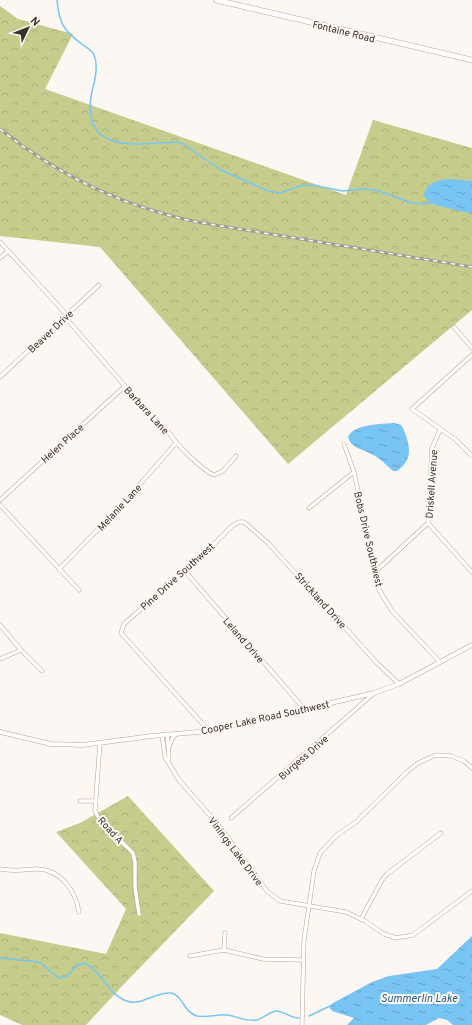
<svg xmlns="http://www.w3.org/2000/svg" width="472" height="1025" font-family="Overpass,sans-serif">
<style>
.forest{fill:url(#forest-crowns)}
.water{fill:url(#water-ripples)}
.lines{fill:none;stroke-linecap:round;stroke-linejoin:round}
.stream{stroke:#78c5f4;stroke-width:1.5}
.minor-casing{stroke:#b9a38e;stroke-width:4.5}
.tertiary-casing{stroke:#b9a38e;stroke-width:5}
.secondary-casing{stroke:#b9a38e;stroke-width:6}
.minor{stroke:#fff;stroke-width:3.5}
.tertiary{stroke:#fff;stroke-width:4}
.secondary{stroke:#fff;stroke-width:5}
.rail-casing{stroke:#a29b95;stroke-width:3}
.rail{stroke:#fcf7f3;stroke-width:1.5;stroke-dasharray:4.5;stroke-linecap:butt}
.labels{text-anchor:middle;stroke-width:4;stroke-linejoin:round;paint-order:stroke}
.street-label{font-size:10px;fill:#3a3129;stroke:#fcf7f3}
.water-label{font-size:11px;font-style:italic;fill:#255e7e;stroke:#fcf7f3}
</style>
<defs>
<pattern id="forest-crowns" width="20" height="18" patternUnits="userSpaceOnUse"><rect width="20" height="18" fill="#c6cd8c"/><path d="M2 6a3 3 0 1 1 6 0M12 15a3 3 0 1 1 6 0" fill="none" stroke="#abb079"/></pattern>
<pattern id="water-ripples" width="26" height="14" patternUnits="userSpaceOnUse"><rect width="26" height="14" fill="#78c5f4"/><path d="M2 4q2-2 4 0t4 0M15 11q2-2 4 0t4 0" fill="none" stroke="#63a1c6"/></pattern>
</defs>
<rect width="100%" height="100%" fill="#fcf7f3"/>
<g class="forest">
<polygon points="0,6 18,19 73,34 45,89 346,195 373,120 472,148 472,310 288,464 100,247 0,236"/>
<polygon points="128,796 214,891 126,982 86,1025 22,1025 0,1015 0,933 106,954 126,909 56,832 80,823"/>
</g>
<g class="water">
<path d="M449,179L472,181V214L431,204L424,196C425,183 438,180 449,179Z"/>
<path d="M394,423L401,425L403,428C410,445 414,459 397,471H393C386,465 381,459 373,455C364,449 351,449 348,437C353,424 382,424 394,423Z"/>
<polygon points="472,936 472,1025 453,1025 447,1020 439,1018 426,1025 347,1025 354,1018 332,1011 329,1007 333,1003 372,982 389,976 437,969"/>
</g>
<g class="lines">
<g class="stream">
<path d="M57,0C59,24 64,31 83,45C87,48 92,50 94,55C99,66 95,81 92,91C79,155 136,144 177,142L183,144L221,170L268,191L280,193L299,186L312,185L343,191L362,189L376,190L412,203L429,204"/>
<path d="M0,958L39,962L59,978L67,976L77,965L85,963C103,973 107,992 124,1000C141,1008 155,991 171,993C183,995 183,1012 197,1016C207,1018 217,1014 227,1015C237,1016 246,1022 257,1020C264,1018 269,1012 276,1011C284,1011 290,1018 299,1018"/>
<polyline points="309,1016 330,1006"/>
</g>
<g class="minor-casing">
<g id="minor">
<polyline points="0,242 67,315"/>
<polyline points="0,258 8,251"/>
<path d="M65,317L125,386L170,434C177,445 202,470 214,475L223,471L236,456"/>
<polyline points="454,327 472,348"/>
<polyline points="472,355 412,409 455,439 472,456"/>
<polyline points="0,377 99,285"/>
<polyline points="440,430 432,448 428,523 472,572"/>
<polyline points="344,444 354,472 378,588 392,611 440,662"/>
<polyline points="0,500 125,386"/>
<polyline points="0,505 79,590"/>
<polyline points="309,508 354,472"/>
<polyline points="59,569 120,507 176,443"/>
<polyline points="184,570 305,710"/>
<polyline points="375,572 428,523"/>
<polyline points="0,625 21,650 42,671"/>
<polyline points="0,659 21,650"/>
<polyline points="209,731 121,633 124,624 210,548 232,526 239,522 244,522 268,543 377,663 399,684"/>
<polyline points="167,734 169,757 168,761"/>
<polyline points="162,735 165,757 179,780 220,827 267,891 280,901 346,912 365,921 384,934 396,938 413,935 472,891"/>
<polyline points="100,743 95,811 100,821 133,853 135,862 135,887 139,914"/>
<polyline points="169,747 172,739 176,734"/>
<polyline points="80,801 96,801"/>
<polyline points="231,818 373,694"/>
<path d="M0,869C12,872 25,869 37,869C60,869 76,891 79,912"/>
<polyline points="361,919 382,880 387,874 441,833"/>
<polyline points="224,950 225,933"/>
<polyline points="190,956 224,950 263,959 303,960"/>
<polyline points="302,1025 304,940 314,871 320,853 337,835 356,822 407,772 418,763 436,755 451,756 464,761 472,768"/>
</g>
</g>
<g class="tertiary-casing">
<polyline id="tertiary" points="0,732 51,744 83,745 152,736 209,731 374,693 399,684 472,645"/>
</g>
<g class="secondary-casing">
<polyline id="secondary" points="216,0 472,60"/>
</g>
<use href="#minor" class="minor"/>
<use href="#tertiary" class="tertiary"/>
<use href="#secondary" class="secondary"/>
<g class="rail-casing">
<path id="rail" d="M0,129C59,176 124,207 197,222L472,267"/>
</g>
<use href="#rail" class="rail"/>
</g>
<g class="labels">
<g class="street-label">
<text transform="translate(344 31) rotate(14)" y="4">Fontaine Road</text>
<text transform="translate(50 331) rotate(-43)" y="4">Beaver Drive</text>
<text transform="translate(147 410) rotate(47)" y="4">Barbara Lane</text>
<text transform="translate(62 443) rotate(-42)" y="4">Helen Place</text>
<text transform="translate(431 484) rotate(-86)" y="4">Driskell Avenue</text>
<text transform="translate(119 507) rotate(-47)" y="4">Melanie Lane</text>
<text transform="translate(369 539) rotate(77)" y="4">Bobs Drive Southwest</text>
<text transform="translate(177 576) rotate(-42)" y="4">Pine Drive Southwest</text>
<text transform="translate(321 600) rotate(48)" y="4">Strickland Drive</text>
<text transform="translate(244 640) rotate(49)" y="4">Leland Drive</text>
<text transform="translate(265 717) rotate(-12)" y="4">Cooper Lake Road Southwest</text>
<text transform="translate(303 757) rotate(-41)" y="4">Burgess Drive</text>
<text transform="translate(111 830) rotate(48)" y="4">Road A</text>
<text transform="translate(236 851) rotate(53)" y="4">Vinings Lake Drive</text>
</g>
<g class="water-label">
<text x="419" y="1002">Summerlin Lake</text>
</g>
</g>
<g transform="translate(28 28) rotate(47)" stroke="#fcf7f3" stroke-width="3" paint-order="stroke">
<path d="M0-3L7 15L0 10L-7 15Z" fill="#3a3129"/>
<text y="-6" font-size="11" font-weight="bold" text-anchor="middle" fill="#3a3129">N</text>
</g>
</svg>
